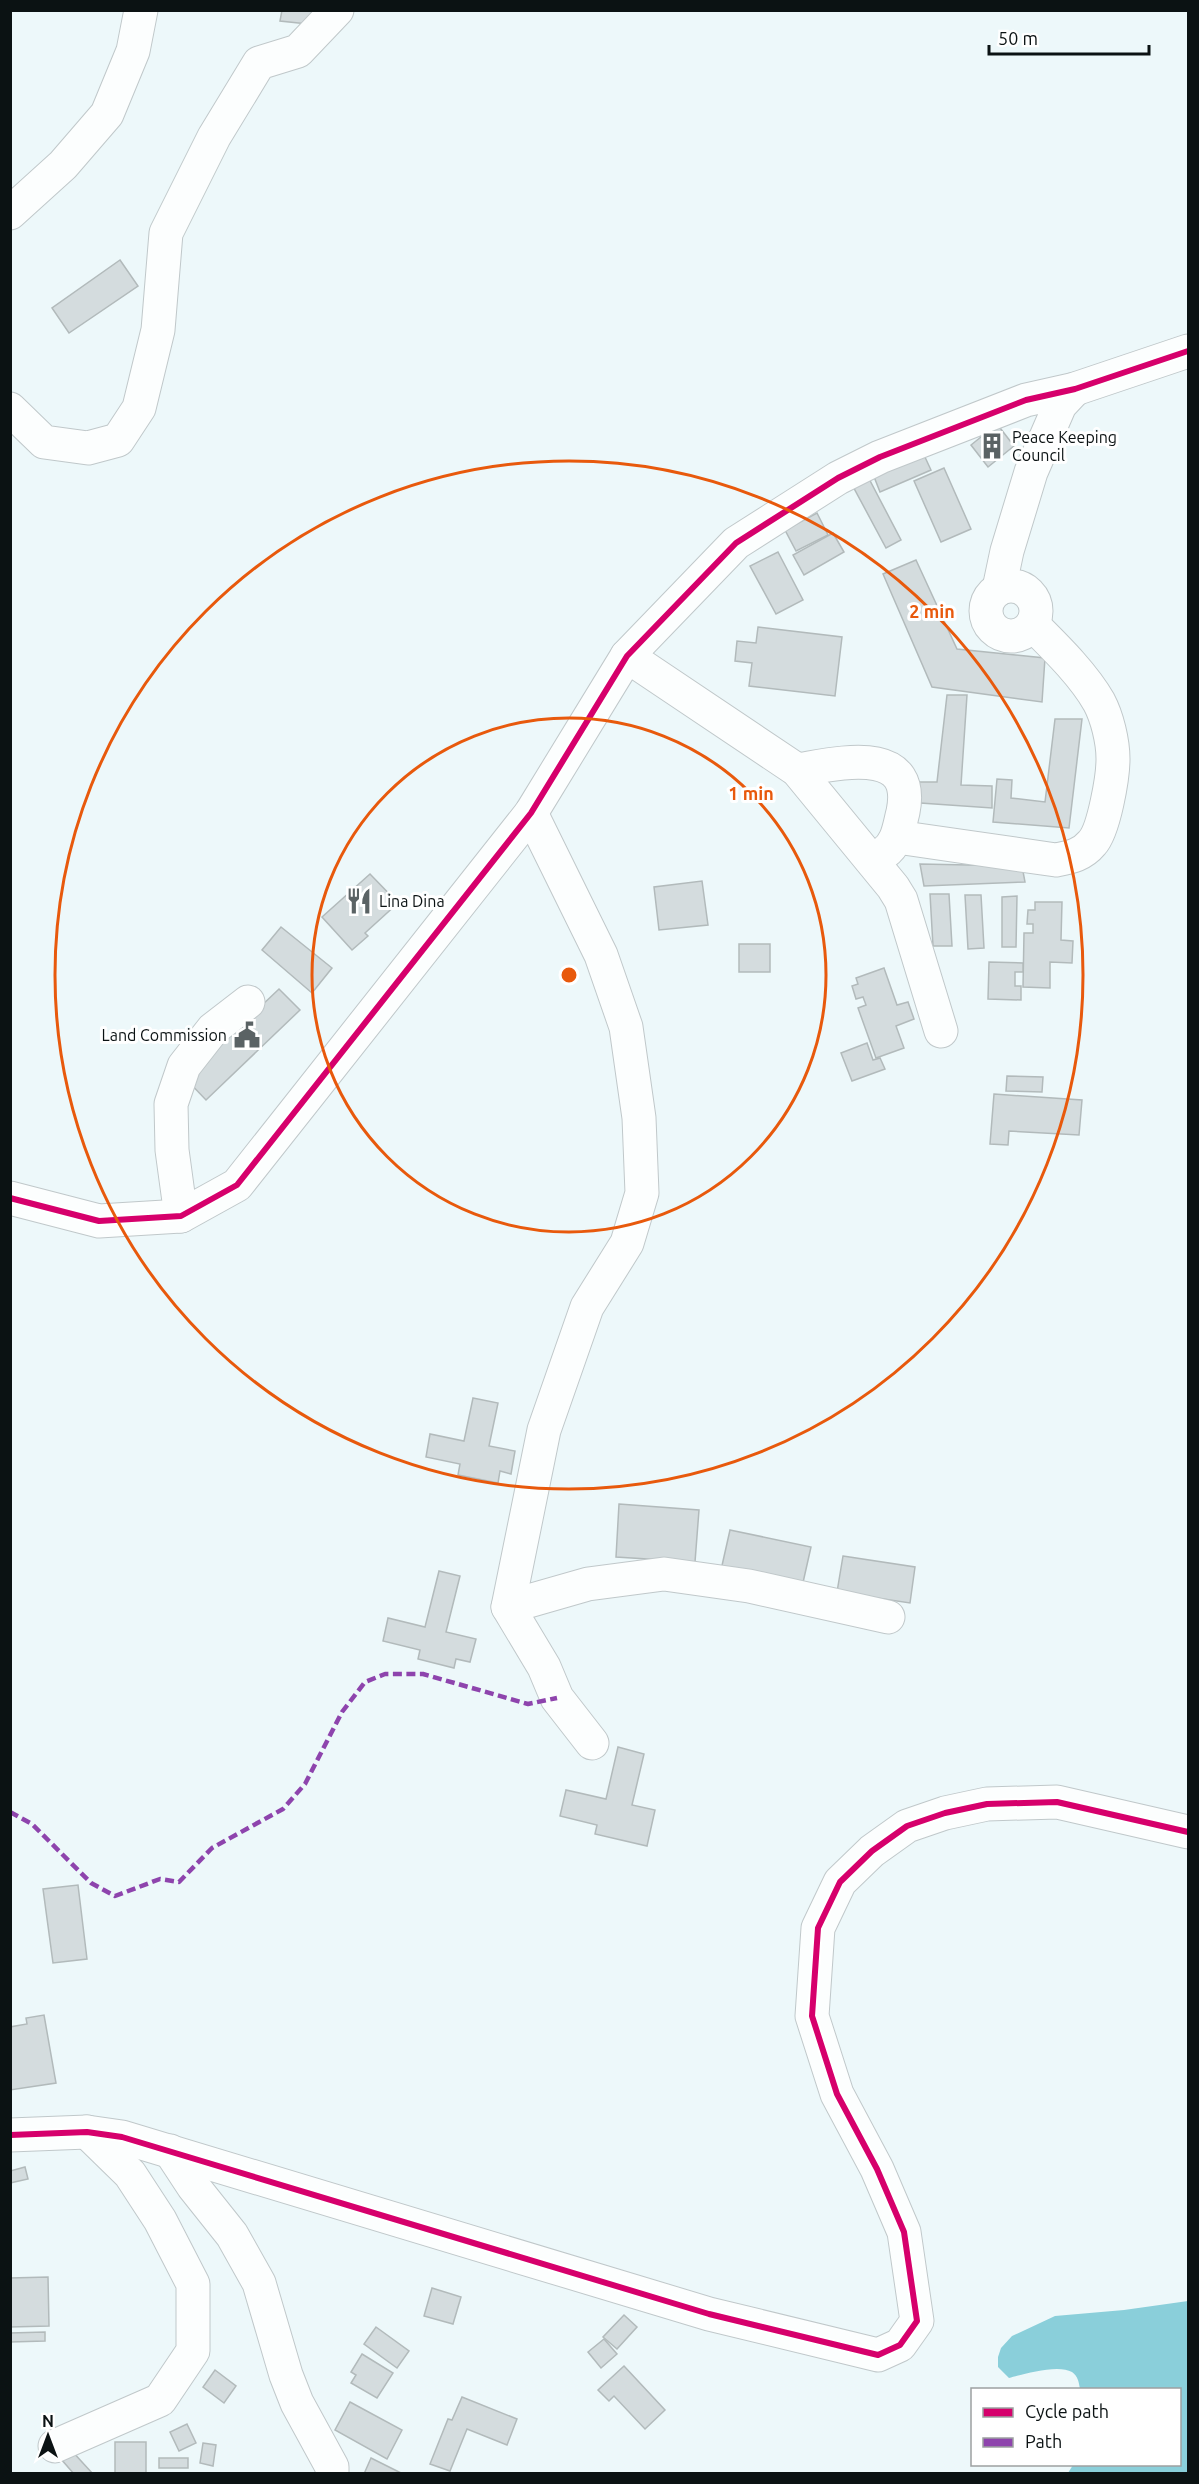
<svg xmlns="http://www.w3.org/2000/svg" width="1199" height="2484" font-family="Ubuntu,sans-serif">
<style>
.water{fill:#8acfda}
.building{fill:#d4dcde;stroke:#b2babb;stroke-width:1.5}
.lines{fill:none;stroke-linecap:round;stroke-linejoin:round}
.minor-casing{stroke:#c0c8ca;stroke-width:35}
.minor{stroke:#fcfefe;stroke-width:33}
.quiet{stroke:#8e44ad;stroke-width:4.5;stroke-dasharray:9 4.5;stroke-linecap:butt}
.cycleway-casing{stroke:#fff;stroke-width:10}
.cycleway{stroke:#d6006c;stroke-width:6}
.ring{fill:none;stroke:#e8590c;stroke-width:3}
.labels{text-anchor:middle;stroke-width:6;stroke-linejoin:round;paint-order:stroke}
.poi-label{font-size:16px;fill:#0b1213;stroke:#fff;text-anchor:start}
.centre{fill:#e8590c;stroke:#fff;stroke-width:3}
.ring-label{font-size:18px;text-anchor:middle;font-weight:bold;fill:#e8590c;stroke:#fff;stroke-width:6;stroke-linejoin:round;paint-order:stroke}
</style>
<rect width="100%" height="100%" fill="#edf8fa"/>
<path class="water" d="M1188,2301V2473H1068L1073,2465L1180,2464V2390L1080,2389C1079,2383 1078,2376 1072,2372C1058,2364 1024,2374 1009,2378L998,2367V2357L1001,2348L1012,2336L1055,2316L1124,2310Z"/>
<g class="building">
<polygon points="282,10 318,10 317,25 280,21"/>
<polygon points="120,260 138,286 69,333 52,308"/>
<polygon points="997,424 1014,446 988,467 971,445"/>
<polygon points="924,455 931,470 880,492 871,469"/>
<polygon points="944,468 971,529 941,542 914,481"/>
<polygon points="865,471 901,540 886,548 849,479"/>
<polygon points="817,513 828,535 796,551 785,530"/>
<polygon points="833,533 844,552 804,575 793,555"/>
<polygon points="778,552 803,600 776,614 750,566"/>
<polygon points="916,560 957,649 1045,658 1042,702 932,687 883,574"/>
<polygon points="758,627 842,637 835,696 749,686 752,663 735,661 737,641 756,643"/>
<polygon points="947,695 967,695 961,785 992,786 992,808 906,802 906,782 937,782"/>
<polygon points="1055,719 1082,719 1069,828 993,822 997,779 1012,780 1011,798 1045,802"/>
<polygon points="920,864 1022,866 1025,882 924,886"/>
<polygon points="370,874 398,903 365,933 368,936 352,950 322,917"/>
<polygon points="702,881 708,925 659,930 654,887"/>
<polygon points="930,894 949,894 952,946 933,946"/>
<polygon points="965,895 981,895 984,948 968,949"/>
<polygon points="1017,896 1016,947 1002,947 1002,897"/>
<polygon points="1035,902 1062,902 1061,940 1073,941 1072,963 1050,962 1050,988 1023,987 1024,933 1033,933 1033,924 1027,924 1028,910 1035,910"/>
<polygon points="281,927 332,968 312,993 262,950"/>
<rect x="739" y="944" width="31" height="28"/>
<polygon points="989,962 1023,963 1023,972 1015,972 1015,986 1021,986 1021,1000 988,999"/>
<polygon points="884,968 897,1005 908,1002 914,1019 896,1026 904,1048 876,1058 858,1008 866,1005 863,997 856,999 852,986 858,984 856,978"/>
<polygon points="279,989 300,1010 206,1100 185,1078"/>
<polygon points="867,1043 873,1060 880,1058 885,1069 852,1081 841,1053"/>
<polygon points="1007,1076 1043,1077 1042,1092 1006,1091"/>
<polygon points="994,1094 1082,1100 1079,1135 1009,1131 1008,1145 990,1144"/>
<polygon points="473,1398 498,1403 489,1446 515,1451 511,1474 500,1471 498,1483 458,1475 460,1464 426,1457 430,1434 464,1441"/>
<polygon points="619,1504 699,1510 695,1562 616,1557"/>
<polygon points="730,1530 811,1547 802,1587 721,1570"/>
<polygon points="843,1556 915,1567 910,1603 837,1592"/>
<polygon points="439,1571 460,1576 446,1632 476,1639 470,1662 456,1659 454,1668 418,1659 420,1650 383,1641 388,1618 425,1627"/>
<polygon points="618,1747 644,1754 632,1805 655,1810 647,1846 595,1834 597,1825 560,1816 566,1790 606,1799"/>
<polygon points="78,1885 87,1959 53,1963 43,1889"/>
<polygon points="44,2015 56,2083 10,2090 10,2027 27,2024 26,2018"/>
<polygon points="25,2167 28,2179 10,2183 10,2171"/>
<polygon points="48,2277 49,2326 10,2327 10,2278"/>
<polygon points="432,2288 461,2297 453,2324 424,2316"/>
<polygon points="624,2315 637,2327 617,2349 603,2337"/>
<polygon points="376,2327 409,2351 397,2368 364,2344"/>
<polygon points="45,2332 45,2341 10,2342 10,2333"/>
<polygon points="604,2339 617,2354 601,2368 588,2352"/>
<polygon points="362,2354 393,2373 377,2398 351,2383 356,2375 351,2372"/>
<polygon points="624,2366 665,2410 645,2429 614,2396 609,2401 598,2390"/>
<polygon points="215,2370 236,2386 224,2403 203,2387"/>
<polygon points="462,2397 517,2419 507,2445 467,2429 450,2471 430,2464 448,2419 452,2420"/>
<polygon points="350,2402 402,2430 387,2459 335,2430"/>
<polygon points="187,2424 196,2443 179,2451 170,2432"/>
<rect x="115" y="2442" width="31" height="32"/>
<polygon points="203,2443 216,2445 213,2466 200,2463"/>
<polygon points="71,2450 93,2474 74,2474 61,2459"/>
<rect x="159" y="2458" width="29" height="10"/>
<polygon points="371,2458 403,2474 364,2474"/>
</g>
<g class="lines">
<g class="minor-casing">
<g id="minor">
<polyline points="10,213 63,165 107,114 133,51 141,10"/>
<polyline points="10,409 44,442 88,448 118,440 139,408 158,330 166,233 214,137 259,63 298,51 337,10"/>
<circle cx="1011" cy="611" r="25"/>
<polyline points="999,589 1007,551 1031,472 1060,405 1075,389"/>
<polyline points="627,656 797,770 893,887 901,900 941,1031"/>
<path d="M797,770C836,764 917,743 903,812C899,827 898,843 884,853"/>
<polyline points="531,813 601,955 626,1027 639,1118 642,1193 627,1243 587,1307 544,1430 508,1607 544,1667 557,1698 592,1743"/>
<path d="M897,837L1056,860C1071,857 1082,855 1092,843C1104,830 1113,777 1113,759C1113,741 1107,717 1099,702C1083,674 1055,647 1033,625"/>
<polyline points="10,1198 99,1221 181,1216 237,1185 531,813 627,656 736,543 838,478 880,457 1026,400 1075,389 1188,351"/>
<polyline points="181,1216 172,1150 171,1104 184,1066 213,1029 248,1002"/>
<polyline points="508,1607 588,1584 664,1574 749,1586 888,1617"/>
<polyline points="10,2135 87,2132 122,2137 709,2314 878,2355 900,2345 917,2321 904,2232 877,2169 837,2094 812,2016 818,1928 840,1882 872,1851 907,1826 945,1813 987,1804 1057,1802 1188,1832"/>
<polyline points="170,2151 193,2186 232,2235 259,2283 286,2375 297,2403 332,2467 332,2474"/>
<polyline points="55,2446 160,2400 193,2351 193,2284 160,2220 130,2174 87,2132"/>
</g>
</g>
<use href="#minor" class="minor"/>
<polyline class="quiet" points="10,1812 32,1824 91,1883 115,1896 160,1879 179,1882 212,1848 283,1809 305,1784 342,1712 365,1682 385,1674 423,1674 528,1704 557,1698"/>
<g class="cycleway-casing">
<g id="cycleway">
<polyline points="10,1198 99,1221 181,1216 237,1185 531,813 627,656 736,543 838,478 880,457 1026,400 1075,389 1188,351"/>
<polyline points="10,2135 87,2132 122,2137 709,2314 878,2355 900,2345 917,2321 904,2232 877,2169 837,2094 812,2016 818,1928 840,1882 872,1851 907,1826 945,1813 987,1804 1057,1802 1188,1832"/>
</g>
</g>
<use href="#cycleway" class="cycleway"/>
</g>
<g class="ring">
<circle cx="569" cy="975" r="257"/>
<circle cx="569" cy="975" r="514"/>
</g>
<defs>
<g id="building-bare" transform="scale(2.07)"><path d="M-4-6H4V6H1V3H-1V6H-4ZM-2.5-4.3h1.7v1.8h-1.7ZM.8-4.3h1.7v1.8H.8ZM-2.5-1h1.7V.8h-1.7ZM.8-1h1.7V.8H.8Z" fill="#5a6264" stroke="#fff" stroke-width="2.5" paint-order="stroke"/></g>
<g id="restaurant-bare" transform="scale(2.07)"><path d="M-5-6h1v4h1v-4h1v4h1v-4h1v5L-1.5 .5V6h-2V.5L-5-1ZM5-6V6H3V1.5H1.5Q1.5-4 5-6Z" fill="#5a6264" stroke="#fff" stroke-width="2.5" paint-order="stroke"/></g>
<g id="civic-bare" transform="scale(2.07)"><path d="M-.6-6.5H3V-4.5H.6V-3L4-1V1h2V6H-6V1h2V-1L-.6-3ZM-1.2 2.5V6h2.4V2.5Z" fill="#5a6264" stroke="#fff" stroke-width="2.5" paint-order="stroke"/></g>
</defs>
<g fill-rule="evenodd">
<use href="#building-bare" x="992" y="446"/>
<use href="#restaurant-bare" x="359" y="901"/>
<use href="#civic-bare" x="247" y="1035"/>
</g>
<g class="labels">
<g class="poi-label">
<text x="1012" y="443">Peace Keeping<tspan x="1012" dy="18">Council</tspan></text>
<text x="379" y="907">Lina Dina</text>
<text x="227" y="1041" text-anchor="end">Land Commission</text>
</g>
</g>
<circle cx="569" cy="975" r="9" class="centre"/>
<g class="ring-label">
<text x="932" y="618">2 min</text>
<text x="751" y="800">1 min</text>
</g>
<rect width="1199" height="2484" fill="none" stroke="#0b1213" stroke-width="24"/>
<rect x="971" y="2388" width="210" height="78" fill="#ffffff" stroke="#9da0a1" stroke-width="1.5"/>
<rect x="983" y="2408" width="30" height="9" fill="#d6006c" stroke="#9da0a1" stroke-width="1.5"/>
<text x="1025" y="2418" font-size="18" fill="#0b1213">Cycle path</text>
<rect x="983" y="2438" width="30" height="9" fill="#8e44ad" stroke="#9da0a1" stroke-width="1.5"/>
<text x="1025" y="2448" font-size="18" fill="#0b1213">Path</text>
<g transform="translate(48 2436)" stroke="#ffffff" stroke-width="4.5" paint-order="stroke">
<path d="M0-4.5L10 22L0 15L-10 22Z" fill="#0b1213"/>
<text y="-9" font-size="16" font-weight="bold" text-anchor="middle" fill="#0b1213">N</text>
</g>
<path d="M989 45v9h160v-9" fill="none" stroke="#0b1213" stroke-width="3"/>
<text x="998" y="45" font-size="18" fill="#0b1213" stroke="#ffffff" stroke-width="4.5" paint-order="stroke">50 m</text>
</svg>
